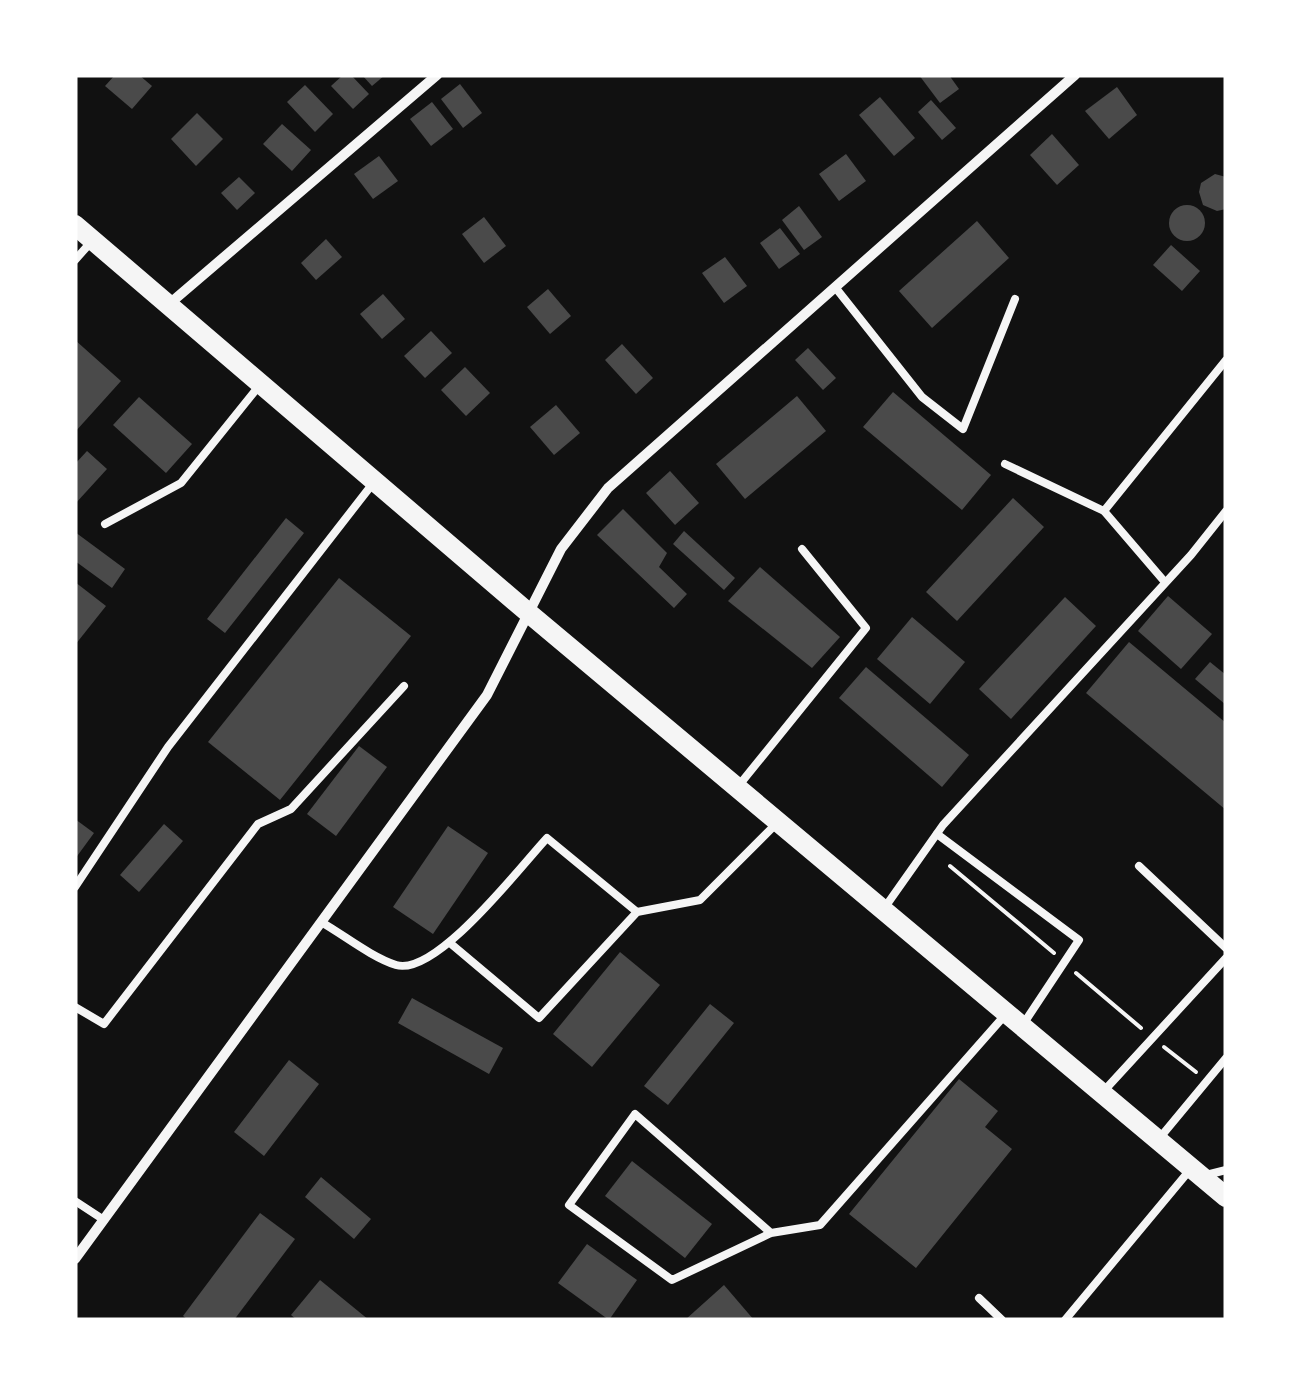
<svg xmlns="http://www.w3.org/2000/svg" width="1301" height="1395" font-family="Lato,sans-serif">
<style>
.building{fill:#4a4a4a}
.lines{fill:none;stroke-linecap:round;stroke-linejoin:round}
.path{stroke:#f5f5f5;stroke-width:4}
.service{stroke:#f5f5f5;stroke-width:8}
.minor{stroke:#f5f5f5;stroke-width:10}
.secondary{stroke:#f5f5f5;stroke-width:20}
</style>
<rect width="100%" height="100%" fill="#111"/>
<g class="building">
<polygon points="115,75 139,75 152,86 132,109 105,86"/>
<polygon points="343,75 351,75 369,94 353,109 331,86"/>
<polygon points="362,75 385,75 372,86"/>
<polygon points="919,75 949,75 959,89 940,103"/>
<polygon points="460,84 482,113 463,128 441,99"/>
<polygon points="305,85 333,114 315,132 287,102"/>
<polygon points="1117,87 1137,115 1109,139 1085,111"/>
<polygon points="880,97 915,138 894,156 859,115"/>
<polygon points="931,100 956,128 942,140 918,112"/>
<polygon points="432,102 453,129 431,146 410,119"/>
<polygon points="197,113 223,139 196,166 171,139"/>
<polygon points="282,124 311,150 292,171 263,144"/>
<polygon points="1052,134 1079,165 1057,185 1030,155"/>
<polygon points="846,154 866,181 839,201 819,174"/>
<polygon points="379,156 398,181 373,199 354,174"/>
<polygon points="1215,174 1226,177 1226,209 1217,211 1203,205 1199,192 1201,183"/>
<polygon points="239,177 255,193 237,210 221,193"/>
<circle cx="1187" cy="223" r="18"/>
<polygon points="799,206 822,237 804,250 782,220"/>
<polygon points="484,217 506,246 484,263 462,234"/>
<polygon points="977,221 1009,258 932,328 899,291"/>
<polygon points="780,228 800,254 779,269 760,243"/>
<polygon points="326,239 342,257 316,280 301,263"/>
<polygon points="1171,245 1200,271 1182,291 1153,265"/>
<polygon points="725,257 747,286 724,303 702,273"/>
<polygon points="548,289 571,316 550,334 527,307"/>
<polygon points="383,294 405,319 382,339 360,314"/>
<polygon points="431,331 452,353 425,378 404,356"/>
<polygon points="75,340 121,381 75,432"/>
<polygon points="622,344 653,378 636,394 605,360"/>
<polygon points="808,348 836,378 823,390 795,360"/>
<polygon points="465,367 490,393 466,416 441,390"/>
<polygon points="893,392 991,475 962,510 863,427"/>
<polygon points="797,396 826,431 745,499 716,464"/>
<polygon points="139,397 192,444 166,473 113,425"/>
<polygon points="556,405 580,433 554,455 530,427"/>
<polygon points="87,451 107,469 75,504 75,464"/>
<polygon points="670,471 699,503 675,525 646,493"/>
<polygon points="1013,498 1044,527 957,621 926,592"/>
<polygon points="623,509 667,553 659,567 687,594 674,608 597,535"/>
<polygon points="286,518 304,533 225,633 207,619"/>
<polygon points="684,531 735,578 724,590 673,544"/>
<polygon points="75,532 125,569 112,588 75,561"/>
<polygon points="760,567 840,637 812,668 728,601"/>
<polygon points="339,578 411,636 280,800 208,742"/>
<polygon points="75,582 106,606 75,645"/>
<polygon points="1168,596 1212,634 1181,669 1138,631"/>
<polygon points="1065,597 1096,626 1011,719 979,689"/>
<polygon points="912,617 965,662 930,704 877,659"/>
<polygon points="1129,642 1226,723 1226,810 1086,693"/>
<polygon points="1210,662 1226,675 1226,705 1195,679"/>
<polygon points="866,667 969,755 942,787 839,698"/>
<polygon points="359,746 387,767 336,836 307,814"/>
<polygon points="75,819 94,833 75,859"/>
<polygon points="164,824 183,841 139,892 120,875"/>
<polygon points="448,826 488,853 433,934 393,907"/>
<polygon points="620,952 660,985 592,1067 553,1034"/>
<polygon points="412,998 503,1048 489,1074 398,1023"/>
<polygon points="710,1004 734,1023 668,1105 644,1086"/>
<polygon points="289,1060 319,1084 264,1156 234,1132"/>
<polygon points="959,1079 998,1111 985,1127 1012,1149 916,1268 849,1214"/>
<polygon points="632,1161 712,1224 685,1258 605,1196"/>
<polygon points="321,1177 371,1219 354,1239 305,1197"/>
<polygon points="260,1213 295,1239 234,1320 188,1320 183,1316"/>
<polygon points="587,1244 637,1280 609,1320 558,1283"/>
<polygon points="320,1280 369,1320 297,1320 291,1315"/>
<polygon points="724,1285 754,1320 685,1320"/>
</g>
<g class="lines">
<g class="path">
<polyline points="950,866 1054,953"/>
<polyline points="1076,973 1141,1028"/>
<polyline points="1164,1047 1196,1072"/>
</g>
<g class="service">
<polyline points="75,260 92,241"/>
<polyline points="835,287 922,397 963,429 1015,299"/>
<polyline points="1005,464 1104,511"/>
<polyline points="105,524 181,483 259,386"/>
<polyline points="1164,581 1104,511 1226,360"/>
<polyline points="740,784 866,628 802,549"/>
<polyline points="937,834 1079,940 1022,1026"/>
<polyline points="1139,866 1226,948"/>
<polyline points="75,887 168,747 374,482"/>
<polyline points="883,910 943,825 1191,555 1226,511"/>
<path d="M321,922C344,935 371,957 396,965C436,977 520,867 547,838L637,912"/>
<polyline points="450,943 539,1018 637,912 700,900 778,822"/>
<polyline points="75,1007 104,1024 258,824 291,809 404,686"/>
<polyline points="1102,1093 1226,958"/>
<polyline points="1158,1140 1226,1058"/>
<polyline points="1206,1175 1226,1170"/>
<polyline points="75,1201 104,1220"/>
<polyline points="771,1233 635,1114 569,1205 672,1280 771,1233 820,1225 1005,1015"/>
<polyline points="979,1298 1002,1320"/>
<polyline points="1065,1320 1189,1171"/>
</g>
<g class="minor">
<polyline points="168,305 437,75"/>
<polyline points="75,1259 487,695 561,549 608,488 1075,75"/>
</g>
<polyline class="secondary" points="75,225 531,615 1226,1197"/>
</g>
<rect width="1301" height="1395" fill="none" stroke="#ffffff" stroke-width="155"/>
</svg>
